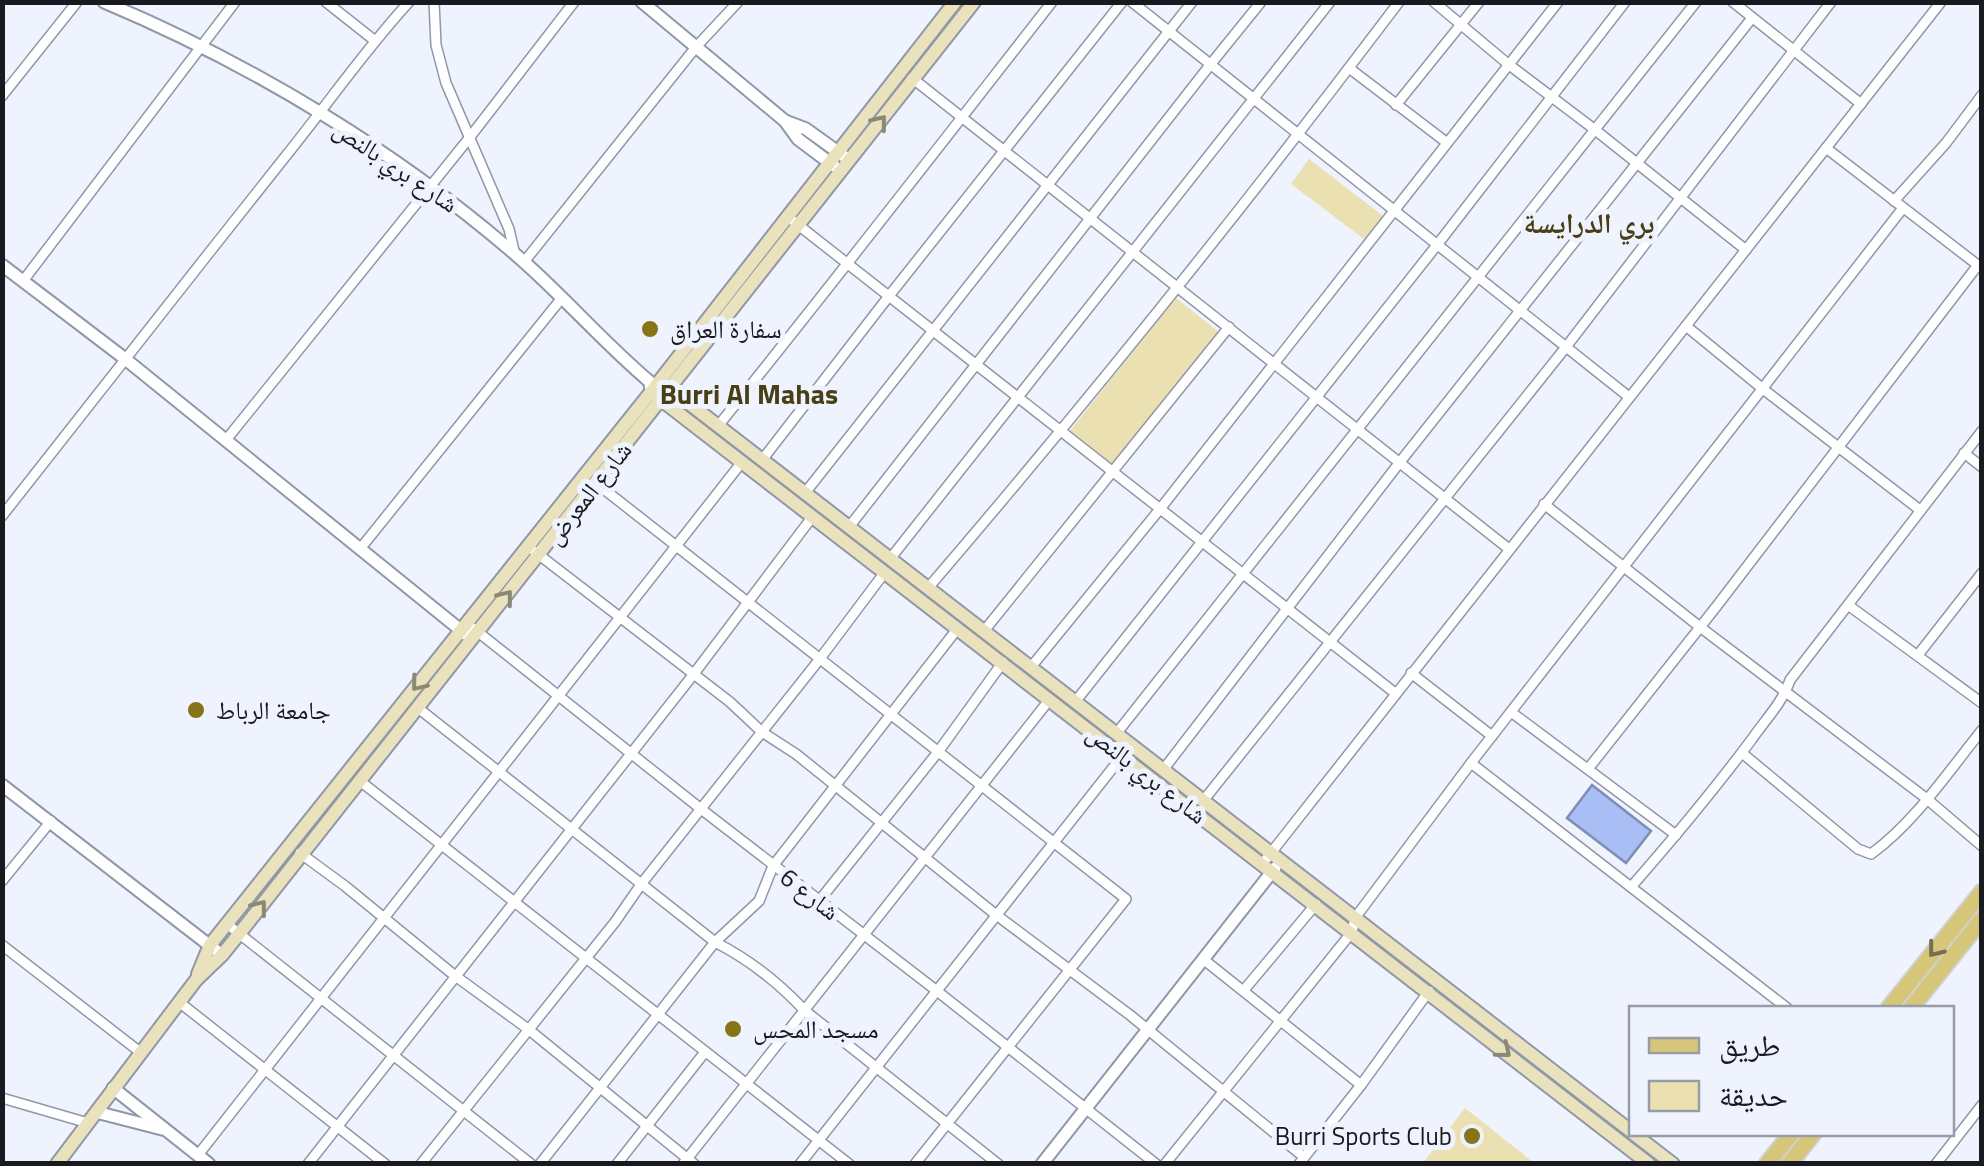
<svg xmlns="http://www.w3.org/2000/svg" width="1984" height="1166" font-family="'Titillium Web','Noto Naskh Arabic',sans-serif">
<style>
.green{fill:#ebe0b2}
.water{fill:#a8bef4;stroke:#7d8db4;stroke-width:2.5}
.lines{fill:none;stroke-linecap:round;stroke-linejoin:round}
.minor-casing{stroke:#9097a8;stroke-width:12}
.tertiary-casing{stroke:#9097a8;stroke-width:15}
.secondary-casing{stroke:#9097a8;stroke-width:16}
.primary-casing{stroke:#d1d1d2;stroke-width:19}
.minor{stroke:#fff;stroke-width:9}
.tertiary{stroke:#fff;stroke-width:11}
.secondary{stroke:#eae2bc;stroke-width:12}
.primary{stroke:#d5c679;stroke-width:15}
.oneway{stroke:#8c8876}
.oneway2{stroke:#76704c}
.poi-dot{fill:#867416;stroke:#eff3fe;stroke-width:4}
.labels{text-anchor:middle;stroke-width:10;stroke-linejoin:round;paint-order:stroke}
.street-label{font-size:25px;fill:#181a20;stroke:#eff3fe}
.poi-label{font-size:25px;fill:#181a20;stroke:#eff3fe;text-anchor:start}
.neighbourhood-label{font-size:28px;font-weight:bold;fill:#483f16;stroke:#eff3fe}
</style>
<rect width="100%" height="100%" fill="#eff3fe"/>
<g class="green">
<polygon points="1309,159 1383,216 1364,239 1291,184"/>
<polygon points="1176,298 1220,333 1113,467 1069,432"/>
<polygon points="1465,1108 1534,1163 1423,1163"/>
</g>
<polygon class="water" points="1592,785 1651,831 1626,863 1567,818"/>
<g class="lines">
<g class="minor-casing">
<g id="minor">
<polyline points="326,2 374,40"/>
<polyline points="434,2 436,45 446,83 509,229 515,255"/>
<polyline points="1132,2 1629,397"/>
<polyline points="1434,2 1508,64 1594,129 1746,250"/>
<polyline points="1733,2 1861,104"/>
<polyline points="1349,68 1446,142"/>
<polyline points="912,78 1509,549"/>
<polyline points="2,96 77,2"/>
<polyline points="1396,105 1479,2"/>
<polyline points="1826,148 1979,266"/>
<polyline points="1894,201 1946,143 1982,95"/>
<polyline points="788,217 1395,693"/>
<polyline points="524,262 696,47 738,2"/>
<polyline points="23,281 235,2"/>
<polyline points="1686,326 1763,389 1920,510"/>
<path d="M718,426C831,286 941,144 1052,2"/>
<polyline points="226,440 470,137 574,2"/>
<polyline points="1964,453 1982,467"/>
<polyline points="762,460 889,296 1122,2"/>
<polyline points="596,483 1126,899 915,1164"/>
<polyline points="805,493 1192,2"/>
<polyline points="1544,504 1700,627 1927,799 1982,846"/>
<path d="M2,516C97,396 190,276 285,157C327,105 364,51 409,2"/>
<polyline points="849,527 1210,65 1261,2"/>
<polyline points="360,549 561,299"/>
<polyline points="534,551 730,702 762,732 796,754 995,914 1130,1015 1304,1157"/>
<polyline points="890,559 1330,2"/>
<path d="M928,588C1091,398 1248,202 1399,2"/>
<polyline points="1848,605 1982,703"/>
<polyline points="473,628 701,809 937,991 1156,1164"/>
<polyline points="984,631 1229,327"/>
<polyline points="1918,655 1982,573"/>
<polyline points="1031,667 1160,509 1558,2"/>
<polyline points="1411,673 1492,736"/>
<polyline points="1075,702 1437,245 1625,2"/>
<path d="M418,708L715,942C748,959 779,983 804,1010L998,1164"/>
<polyline points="1511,712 1676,835"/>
<polyline points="1116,734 1696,2"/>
<path d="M1742,753L1858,849L1871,854C1914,823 1949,771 1982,730"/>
<polyline points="1471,763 1787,1008"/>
<polyline points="1588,769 1716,607 1978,265"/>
<polyline points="1163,770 1400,462 1752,18"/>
<polyline points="360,781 849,1164"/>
<polyline points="1203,801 1566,347 1831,2"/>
<polyline points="300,853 345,886 454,975 528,1029 694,1164"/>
<polyline points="1263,863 1941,2"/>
<polyline points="2,881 51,821"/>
<path d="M1631,887C1673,839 1714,790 1752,739C1765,720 1783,702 1790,680L1982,431"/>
<polyline points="819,901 938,752 1003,662"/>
<polyline points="227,924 531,1164"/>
<polyline points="2,945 140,1052"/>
<polyline points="1203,959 1361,1085"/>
<polyline points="1244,990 1316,904"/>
<polyline points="179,1002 385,1164"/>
<polyline points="2,1098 88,1123"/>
<polyline points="198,1155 742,462"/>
<polyline points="308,1164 693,675 813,516"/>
<polyline points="421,1164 615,922 642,883 819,660 885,572"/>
<polyline points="540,1164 715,942 759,901 773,866 958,628"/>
<polyline points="617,1164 705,1052"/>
<polyline points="683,1164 1050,699"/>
<polyline points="800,1164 1123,755"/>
<polyline points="1165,1164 1352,932 1355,918 1471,763 1903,208"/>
<polyline points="1299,1164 1361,1085 1429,991"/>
<polyline points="1936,1164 1982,1105"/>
</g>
</g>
<g class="tertiary-casing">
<g id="tertiary">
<path d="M104,2C254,65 401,154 523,261C567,300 605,344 650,382L651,392"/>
<polyline points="642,2 785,121 798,139 834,166"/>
<polyline points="785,121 806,129 845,157"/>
<polyline points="2,265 124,358 468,636"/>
<polyline points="2,785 222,955"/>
<polyline points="113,1088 209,1164"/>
<polyline points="96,1112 162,1129"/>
<polyline points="1042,1164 1275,868"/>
</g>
</g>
<g class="secondary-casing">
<g id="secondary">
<polyline points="664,384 1632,1132"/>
<polyline points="651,392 1649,1164"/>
<polyline points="198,974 210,945 651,392 955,2"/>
<polyline points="1634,1134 1673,1164"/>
<polyline points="57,1164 196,980 222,955 239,934 974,2"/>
</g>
</g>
<g class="primary-casing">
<g id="primary">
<polyline points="1889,1008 1982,892"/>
<polyline points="1911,1008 1982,919"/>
<polyline points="1767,1164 1791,1134"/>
<polyline points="1789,1164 1813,1134"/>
</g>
</g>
<use href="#minor" class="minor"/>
<use href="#tertiary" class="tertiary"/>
<use href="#secondary" class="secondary"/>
<use href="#primary" class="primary"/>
</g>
<defs><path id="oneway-chevron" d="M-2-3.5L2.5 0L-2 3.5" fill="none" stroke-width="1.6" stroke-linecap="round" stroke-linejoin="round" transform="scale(2.5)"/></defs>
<g class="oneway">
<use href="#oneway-chevron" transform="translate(880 122) rotate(-52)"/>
<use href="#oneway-chevron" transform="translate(506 597) rotate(-52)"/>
<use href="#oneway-chevron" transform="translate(418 684) rotate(129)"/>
<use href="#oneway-chevron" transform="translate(260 907) rotate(-52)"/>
<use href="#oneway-chevron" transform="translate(1504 1051) rotate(39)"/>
</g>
<use class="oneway2" href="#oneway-chevron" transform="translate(1935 950) rotate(128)"/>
<g class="poi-dot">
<circle cx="650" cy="329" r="10"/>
<circle cx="196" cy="710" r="10"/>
<circle cx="733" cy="1029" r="10"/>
<circle cx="1472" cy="1136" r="10"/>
</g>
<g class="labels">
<g class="street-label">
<text transform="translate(396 166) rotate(34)" y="9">شارع بري بالنص</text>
<text transform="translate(588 493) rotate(-52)" y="9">شارع المعرض</text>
<text transform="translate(1147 774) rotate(38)" y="9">شارع بري بالنص</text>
<text transform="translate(810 894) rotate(38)" y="9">شارع 6</text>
</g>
<g class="poi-label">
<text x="670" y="338">سفارة العراق</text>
<text x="216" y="719">جامعة الرباط</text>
<text x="753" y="1038">مسجد المحس</text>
<text x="1452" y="1145" text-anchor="end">Burri Sports Club</text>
</g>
<g class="neighbourhood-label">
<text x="1589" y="233">بري الدرايسة</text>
<text x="749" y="404">Burri Al Mahas</text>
</g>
</g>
<rect width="1984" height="1166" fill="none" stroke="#181a20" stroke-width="10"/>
<rect x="1629" y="1006" width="325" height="130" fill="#eff3fe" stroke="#999ca5" stroke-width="2.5"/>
<rect x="1649" y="1038" width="50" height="15" fill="#d5c679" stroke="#999ca5" stroke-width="2.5"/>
<text x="1719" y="1056" font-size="30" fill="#181a20">طريق</text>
<rect x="1649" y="1081" width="50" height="30" fill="#ebe0b2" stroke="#999ca5" stroke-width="2.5"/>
<text x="1719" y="1106" font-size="30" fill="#181a20">حديقة</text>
</svg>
